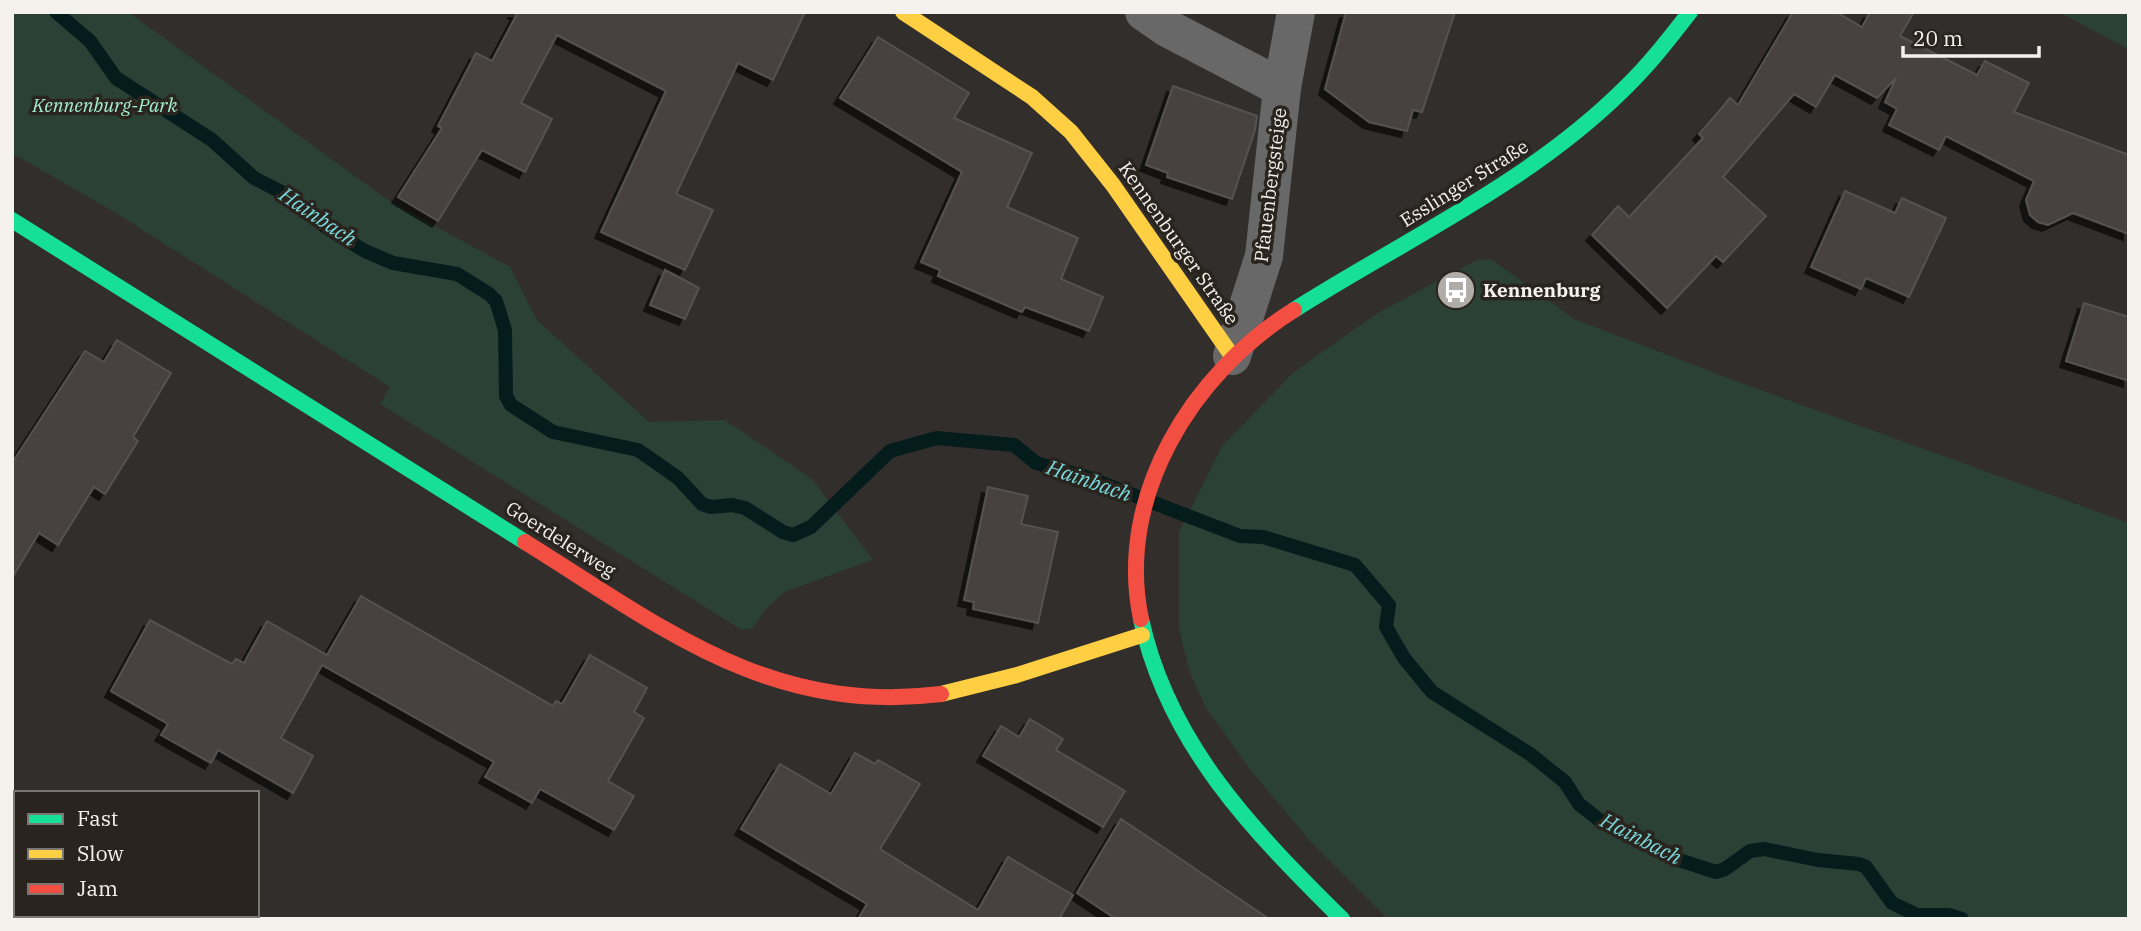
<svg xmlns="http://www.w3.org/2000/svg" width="2141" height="931" font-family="'IBM Plex Serif',serif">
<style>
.green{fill:#2c4136}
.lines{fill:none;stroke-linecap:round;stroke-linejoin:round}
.stream{stroke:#041c1c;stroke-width:14}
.building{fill:#464340;stroke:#555250;stroke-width:2;filter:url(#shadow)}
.street{stroke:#676867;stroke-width:38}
.fast{stroke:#16e098;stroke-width:16}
.slow{stroke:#ffcf43;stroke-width:16}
.jam{stroke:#f24e42;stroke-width:16}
.labels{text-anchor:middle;stroke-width:7;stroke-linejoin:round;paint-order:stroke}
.park-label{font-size:19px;font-style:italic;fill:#a2efca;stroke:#2a241e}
.street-label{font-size:19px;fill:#f5f1ed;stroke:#2a241e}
.poi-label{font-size:19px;font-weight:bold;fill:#f5f1ed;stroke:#2a241e;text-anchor:start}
.water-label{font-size:21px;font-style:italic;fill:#78d8db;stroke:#2a241e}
</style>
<defs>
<filter id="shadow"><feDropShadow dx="-6" dy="6" stdDeviation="0" flood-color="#0009"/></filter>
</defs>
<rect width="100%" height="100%" fill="#312e2b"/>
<g class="green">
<polygon points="12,12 128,12 388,200 510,267 537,320 649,422 725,420 812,479 873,560 784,592 765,610 753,628 742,630 380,404 390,387 116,213 12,153"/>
<polygon points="2059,12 2129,12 2129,49 2128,49"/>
<polygon points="1491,259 1574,319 1741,383 2129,523 2129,919 1388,919 1311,842 1252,772 1206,708 1189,670 1179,628 1179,532 1222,446 1294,372 1376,314 1477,260"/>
</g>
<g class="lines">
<polyline class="stream" points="56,12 90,41 116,78 212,140 254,178 287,195 327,228 365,251 393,263 457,274 489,294 496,301 505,330 506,396 511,405 553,432 638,450 678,478 702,504 711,507 732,505 745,508 783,532 793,535 811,527 890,451 937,438 1014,445 1036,463 1089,478 1240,536 1263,537 1355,565 1389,605 1386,627 1404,658 1432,692 1530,754 1565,782 1579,804 1603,823 1634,835 1679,860 1716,872 1725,869 1750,851 1764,849 1818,860 1859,864 1866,867 1892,903 1917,915 1949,915 1962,919"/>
</g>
<g class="building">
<polygon points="513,12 805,12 773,80 738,63 676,194 713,210 685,270 601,232 666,91 557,35 521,103 552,119 525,172 482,150 438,221 398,197 442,128 438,126 476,53 492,61 517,14"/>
<polygon points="1346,12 1455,12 1422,112 1413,110 1407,131 1369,122 1325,89"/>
<polygon points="1793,12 1836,12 1862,27 1870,12 1914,12 1900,36 1977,75 1985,61 2029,83 2014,112 2129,155 2129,234 2073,213 2048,225 2038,222 2030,215 2026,200 2034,181 1946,136 1939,150 1889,125 1897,109 1885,102 1896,78 1877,98 1835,75 1816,107 1794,94 1723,177 1766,216 1723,262 1716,256 1667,308 1592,235 1618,206 1629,217 1703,138 1699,134 1730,98 1738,105"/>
<polygon points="878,37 969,93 954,118 1032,153 1007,207 1078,238 1061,279 1103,297 1089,331 1025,307 1022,312 938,276 940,270 921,262 962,172 840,98"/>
<polygon points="1173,86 1257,116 1255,130 1232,199 1167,177 1168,173 1146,165"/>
<polygon points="1845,191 1895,213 1902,198 1946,218 1909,297 1866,278 1861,289 1811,267"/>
<polygon points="665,270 699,288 685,319 650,305"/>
<polygon points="2084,303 2129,317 2129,381 2066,361"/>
<polygon points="117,340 171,373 133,437 138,441 105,494 94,487 58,545 39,533 12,578 12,463 85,351 104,362"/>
<polygon points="988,487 1028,496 1021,524 1058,532 1038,623 973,609 974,602 964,600"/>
<polygon points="361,596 553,706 556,701 562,704 590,655 647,688 634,712 644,718 608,781 634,796 614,830 540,789 532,803 485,777 494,762 322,665 281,738 313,756 293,793 218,750 211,763 161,735 168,724 111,691 150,620 232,664 236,659 244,663 267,621 327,655"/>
<polygon points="1030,719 1063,739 1056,750 1125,791 1103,827 983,756 1001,726 1019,737"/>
<polygon points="855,753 875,764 878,760 920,784 880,849 978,910 1008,857 1073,895 1059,919 858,919 867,904 741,829 780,764 831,794"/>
<polygon points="1121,819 1160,845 1269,919 1116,919 1077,893"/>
</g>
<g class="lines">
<g class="street">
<polyline points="1144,12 1167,28 1282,88"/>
<polyline points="1232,356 1264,256 1282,88 1296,12"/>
</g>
<g class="fast">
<polyline points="12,220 525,542"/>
<path d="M1294,310C1406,239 1529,183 1624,89C1649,65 1669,39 1690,12"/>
<path d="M1141,619C1168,744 1253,831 1342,919"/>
</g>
<g class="slow">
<polyline points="903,12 1032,97 1071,132 1113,185 1232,356"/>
<polyline points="941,694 1017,675 1142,635"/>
</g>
<g class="jam">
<path d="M525,542C662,627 769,715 941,694"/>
<path d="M1141,619C1115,496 1193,373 1294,310"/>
</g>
</g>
<defs>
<g id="bus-disc" transform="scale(2.0125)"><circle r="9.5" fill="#b0ada9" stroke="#2a241e"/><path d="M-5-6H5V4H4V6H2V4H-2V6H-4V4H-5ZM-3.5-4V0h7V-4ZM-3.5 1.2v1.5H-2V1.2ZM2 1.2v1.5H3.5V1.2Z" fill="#fff"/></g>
</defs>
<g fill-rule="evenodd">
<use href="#bus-disc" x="1456" y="290"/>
</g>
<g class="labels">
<g class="park-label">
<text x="105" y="112">Kennenburg-Park</text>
</g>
<g class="street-label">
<text transform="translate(1464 183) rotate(-32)" y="7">Esslinger Straße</text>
<text transform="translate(1270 185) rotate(-83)" y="7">Pfauenbergsteige</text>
<text transform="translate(1179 243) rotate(55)" y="7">Kennenburger Straße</text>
<text transform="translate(561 539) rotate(32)" y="7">Goerdelerweg</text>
</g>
<g class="poi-label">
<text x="1483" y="297">Kennenburg</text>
</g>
<g class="water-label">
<text transform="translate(318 217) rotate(34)" y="7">Hainbach</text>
<text transform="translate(1089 481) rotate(19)" y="7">Hainbach</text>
<text transform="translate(1641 839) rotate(27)" y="7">Hainbach</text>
</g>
</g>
<rect width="2141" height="931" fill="none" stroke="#f5f1ed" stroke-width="28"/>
<rect x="14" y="791" width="245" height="126" fill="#2a241e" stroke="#7b7671" stroke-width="2"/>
<rect x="28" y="814" width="35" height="10" fill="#16e098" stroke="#7b7671" stroke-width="2"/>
<text x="77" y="826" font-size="21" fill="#f5f1ed">Fast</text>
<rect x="28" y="849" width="35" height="10" fill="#ffcf43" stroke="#7b7671" stroke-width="2"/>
<text x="77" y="861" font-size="21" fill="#f5f1ed">Slow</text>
<rect x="28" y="884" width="35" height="10" fill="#f24e42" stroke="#7b7671" stroke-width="2"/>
<text x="77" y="896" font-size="21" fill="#f5f1ed">Jam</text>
<path d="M1903 46v10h136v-10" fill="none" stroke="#f5f1ed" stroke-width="3.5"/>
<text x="1913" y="46" font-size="21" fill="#f5f1ed" stroke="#2a241e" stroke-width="5" paint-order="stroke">20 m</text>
</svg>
